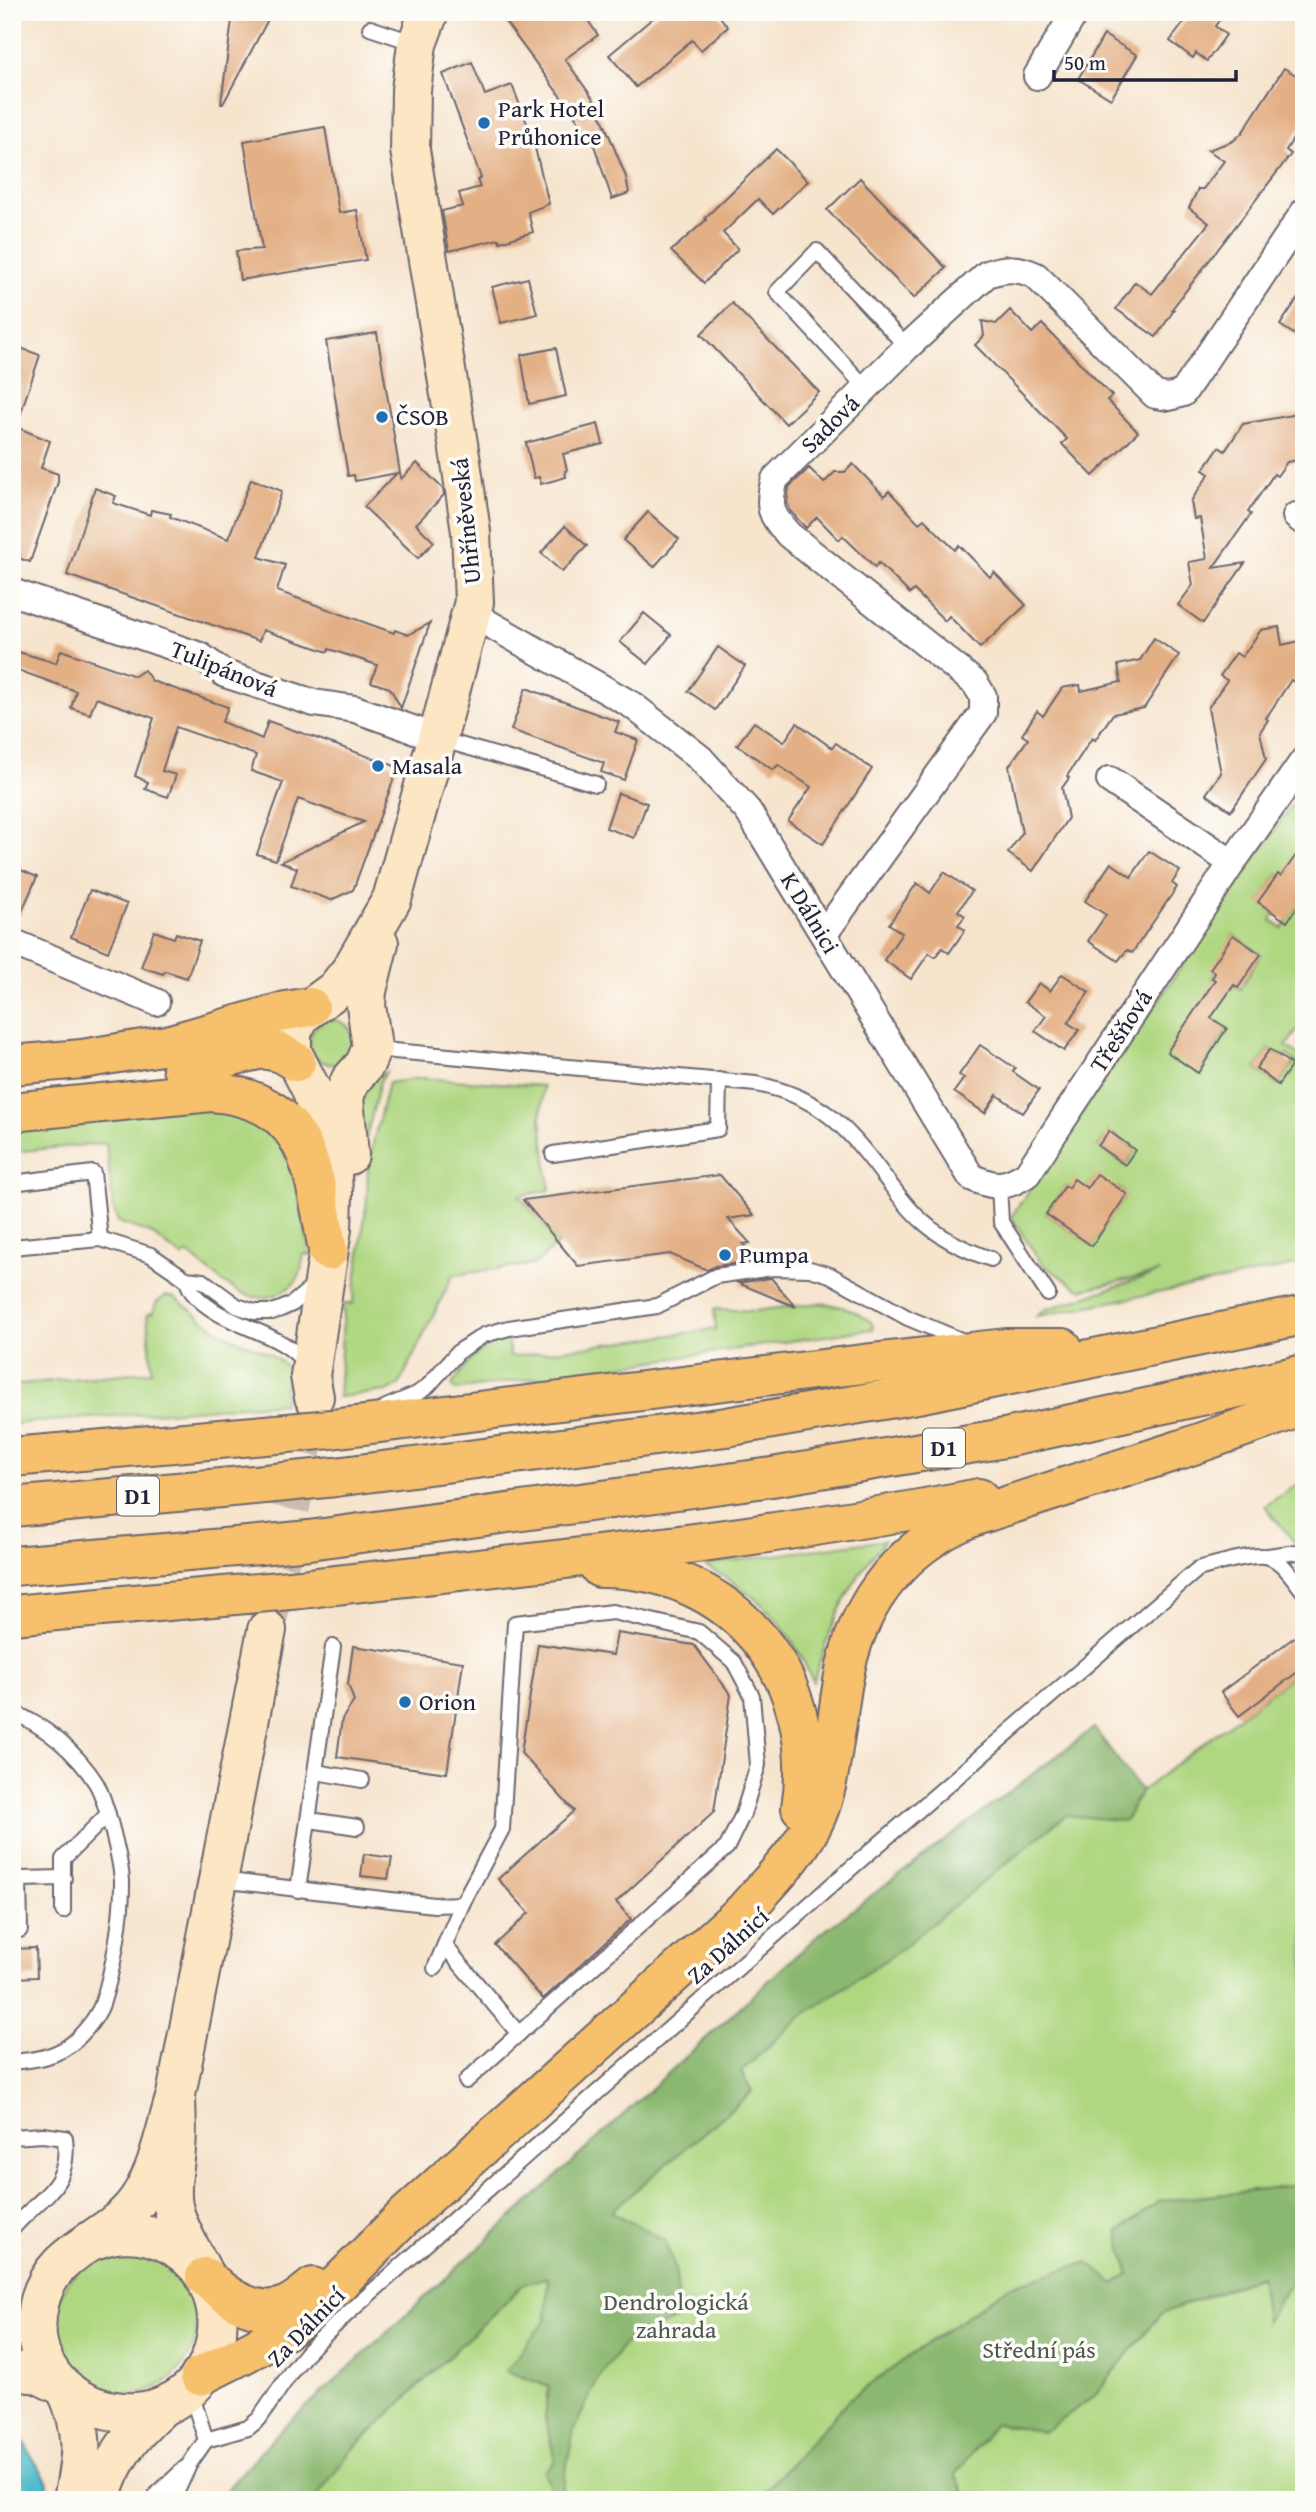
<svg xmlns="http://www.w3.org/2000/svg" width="1316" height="2512" font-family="'Gentium Book Plus',serif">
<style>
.green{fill:#afd781;stroke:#687c5e;stroke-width:2;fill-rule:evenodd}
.forest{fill:#8bb86f;stroke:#566d55;stroke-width:2}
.water{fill:#4fbbcb;stroke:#386e83;stroke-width:2}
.building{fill:#e3af84}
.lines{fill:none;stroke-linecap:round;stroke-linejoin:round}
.secondary-tunnel{stroke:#ccbdb0;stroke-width:38;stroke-dasharray:38 19;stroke-linecap:butt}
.lane-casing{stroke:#6c666e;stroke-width:18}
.street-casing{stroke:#6c666e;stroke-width:30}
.secondary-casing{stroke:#6c666e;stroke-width:42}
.highway-casing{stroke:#6c666e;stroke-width:42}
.lane{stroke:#fff;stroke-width:14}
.street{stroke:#fff;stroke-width:26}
.secondary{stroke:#fce6c4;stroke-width:38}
.highway{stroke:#f7c06c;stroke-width:38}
.highway-bridge-casing{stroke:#6c666e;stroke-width:42;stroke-linecap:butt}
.highway-bridge{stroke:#f7c06c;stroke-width:38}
.poi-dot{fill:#1f6fb2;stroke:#fdfcf7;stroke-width:2.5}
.labels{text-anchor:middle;stroke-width:7;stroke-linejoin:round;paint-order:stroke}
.shield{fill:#fdfcf7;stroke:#646373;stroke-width:2}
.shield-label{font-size:23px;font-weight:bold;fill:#22223b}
.poi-label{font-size:24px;fill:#22223b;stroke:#fdfcf7;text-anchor:start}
.street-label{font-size:24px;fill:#22223b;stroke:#fdfcf7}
.park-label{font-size:24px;fill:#4c5850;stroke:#fdfcf7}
</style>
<rect width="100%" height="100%" fill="#fdfcf7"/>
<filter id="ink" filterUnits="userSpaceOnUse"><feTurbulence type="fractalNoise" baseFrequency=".0143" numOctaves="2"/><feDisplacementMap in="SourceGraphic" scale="14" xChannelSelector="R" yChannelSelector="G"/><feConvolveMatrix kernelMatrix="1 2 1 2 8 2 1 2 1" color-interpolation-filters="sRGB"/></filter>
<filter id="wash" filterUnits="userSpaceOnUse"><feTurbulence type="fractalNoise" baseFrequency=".00686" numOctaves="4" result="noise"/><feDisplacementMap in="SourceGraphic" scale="28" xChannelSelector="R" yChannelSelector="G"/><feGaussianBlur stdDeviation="1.57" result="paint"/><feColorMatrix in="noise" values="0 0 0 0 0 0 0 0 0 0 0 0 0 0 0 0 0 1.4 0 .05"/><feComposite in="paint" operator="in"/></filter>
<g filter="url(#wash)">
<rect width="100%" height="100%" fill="#f6e4cd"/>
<g class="green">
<path d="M1304,787V844L1301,848L1304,850V891L1278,874L1259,902L1275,913L1271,920L1282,928L1304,897V1031L1299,1028L1286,1046L1304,1058V1263L1229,1279L1037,1316L1044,1310L1160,1272L1081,1290L1042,1264L1011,1217ZM1233,935L1261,954L1240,989L1234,985L1230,990L1212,978ZM1196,1008L1227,1029L1198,1072ZM1270,1049L1284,1059L1287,1055L1295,1061L1278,1085L1256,1068ZM1109,1131L1135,1150L1125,1165L1098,1146ZM1094,1179L1115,1193L1118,1188L1124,1192L1125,1196L1092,1245L1046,1214L1065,1187L1087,1188Z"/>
<circle cx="332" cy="1042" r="22"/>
<polygon points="386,1072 380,1081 357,1176 353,1114 374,1078"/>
<polygon points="421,1078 543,1086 541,1120 550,1190 519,1196 559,1243 535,1264 453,1275 399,1385 387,1391 338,1397 344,1304 353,1304 367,1200 368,1164 388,1083"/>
<path d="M232,1106L288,1144L310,1255L304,1254C302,1261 302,1270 299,1276C297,1283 289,1288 283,1291C249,1314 212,1272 187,1253L182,1257L150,1233L118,1222L113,1207L106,1143L12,1152V1121Z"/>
<path d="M165,1296L173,1297C189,1307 202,1320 218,1330C240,1345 272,1348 289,1370L283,1403L12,1424V1385L152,1371L147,1314L153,1313L156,1303Z"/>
<path d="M819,1303C840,1305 856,1310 872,1323L873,1329L455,1390L452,1385C468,1361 479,1347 507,1337L510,1357L716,1329L714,1309L754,1311Z"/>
<polygon points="1304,1480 1304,1554 1265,1506"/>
<path d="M885,1540C844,1589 832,1623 813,1682C788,1623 761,1596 704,1565Z"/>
<polygon points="1304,1667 1304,2184 1273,2189 1114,2284 850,2399 757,2500 217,2500 277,2434 814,1939 1094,1728 1141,1791"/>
<circle cx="126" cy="2323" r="71"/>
<polygon points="1304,2261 1304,2500 968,2500 955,2475 995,2424 1044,2431 1093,2397 1162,2313 1261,2276 1266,2321"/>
</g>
<g class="forest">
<polygon points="1094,1728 1141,1791 1125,1821 1066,1815 896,1953 800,2017 741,2072 752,2092 611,2211 665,2241 675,2268 681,2317 626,2342 596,2382 574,2430 562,2490 558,2500 555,2500 544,2472 555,2461 545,2418 549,2387 506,2371 546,2319 548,2277 524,2284 350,2452 314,2500 217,2500 277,2434 814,1939"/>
<polygon points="1304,2184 1304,2261 1266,2322 1260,2276 1162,2313 1093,2397 1045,2431 995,2424 955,2475 968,2500 757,2500 850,2399 922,2347 1010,2286 1088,2262 1114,2284 1129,2274 1118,2233 1159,2201 1273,2189"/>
</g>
<polygon class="water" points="12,2423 48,2483 46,2500 12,2500"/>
<g id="blocks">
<g class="building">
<polygon points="233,12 272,12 223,104 221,104"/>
<polygon points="498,12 582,12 598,35 565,59 596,103 626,177 629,193 612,199 592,139"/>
<polygon points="660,12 716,12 728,27 701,50 692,40 636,87 609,55"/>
<polygon points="1192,12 1210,12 1220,19 1215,26 1226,35 1207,61 1196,53 1193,58 1170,41"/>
<polygon points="1104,35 1137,55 1111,99 1078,79"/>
<polygon points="472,62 485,95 512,85 532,136 549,204 528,212 533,232 500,242 499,239 449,251 442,211 463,206 459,193 480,187 477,180 481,178 443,74"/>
<polygon points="1284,68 1304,80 1304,122 1286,150 1291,154 1172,309 1174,310 1156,337 1116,309 1135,282 1152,294 1209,223 1189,208 1198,189 1203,189 1224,161 1208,150 1233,141 1242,133"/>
<polygon points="325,127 339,213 357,210 366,260 240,280 236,251 262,249 244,141"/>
<polygon points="776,149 808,181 773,214 758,199 723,233 738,249 704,283 671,251 706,220 705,218"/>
<polygon points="860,178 946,268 914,298 827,210"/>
<polygon points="528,278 537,314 501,323 492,287"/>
<polygon points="1304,289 1304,341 1280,325"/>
<polygon points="732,303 819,392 786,424 701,334"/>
<polygon points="1010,310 1032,333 1042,324 1112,396 1107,400 1138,432 1093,476 1062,444 1067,439 975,345 984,336 982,321 996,324"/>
<polygon points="377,333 401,479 417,463 443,489 444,495 416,524 434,542 418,558 364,507 397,473 355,481 354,475 348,476 326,341"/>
<polygon points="12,345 40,355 16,427 50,441 41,468 58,474 58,482 30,562 12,556"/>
<polygon points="556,348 566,396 529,404 521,355"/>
<polygon points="1304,413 1304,459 1287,462 1277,476 1274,474 1248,512 1251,514 1213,568 1245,563 1203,623 1178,605 1193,585 1189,562 1207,559 1200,518 1194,519 1191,501 1209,474 1203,470 1219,447 1225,451 1243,424"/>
<polygon points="598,424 603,444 563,454 567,470 565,471 566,477 541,484 539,477 534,478 526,443"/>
<polygon points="853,464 884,496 889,491 919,523 924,519 955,550 959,545 990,577 994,572 1026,605 980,648 949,616 945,621 914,590 910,594 879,563 875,567 843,536 839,540 817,517 806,528 791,512 787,503 789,487 809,468 824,483 835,472 845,472"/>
<polygon points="251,479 282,491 259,557 285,565 277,591 394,633 395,630 408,635 430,623 401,708 390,688 371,682 377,665 329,649 328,652 263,630 259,641 67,575 95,488 116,496 113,503 150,515 151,510 171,514 170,517 228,539"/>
<polygon points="648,512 679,539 654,567 623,540"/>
<polygon points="565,526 587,546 562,572 541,553"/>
<polygon points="644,613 671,635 648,664 620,642"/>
<polygon points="1279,627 1282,645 1304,640 1304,668 1294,682 1291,680 1266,718 1268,720 1260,732 1266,759 1231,811 1206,794 1221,773 1208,708 1227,680 1220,676 1236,653 1242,657 1261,630"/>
<polygon points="1154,638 1179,655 1144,708 1113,714 1095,740 1092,738 1077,761 1067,776 1069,778 1062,788 1068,818 1033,871 1008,853 1022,833 1009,766 1028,739 1022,735 1037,711 1043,716 1062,688 1080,685 1081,691 1121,682 1118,665 1140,660"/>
<polygon points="718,647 745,666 715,710 688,691"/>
<polygon points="12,650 56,663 61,650 135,676 144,670 152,681 228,707 222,722 262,739 268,721 398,767 353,890 331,900 291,886 297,868 281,862 364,822 298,799 276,860 257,854 283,782 251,771 256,755 176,727 162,771 176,775 168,797 145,789 148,782 135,776 154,718 96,698 90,714 71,708 76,691 12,668"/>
<polygon points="526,688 619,722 615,732 638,740 624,780 601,772 604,763 511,730"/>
<polygon points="754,722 784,742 797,723 832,748 836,743 872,769 823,844 788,821 811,787 778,765 773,770 737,745"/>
<polygon points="618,793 647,803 634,838 606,828"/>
<polygon points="1304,844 1304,897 1287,922 1258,902 1278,874 1281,876"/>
<polygon points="1149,851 1180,871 1172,883 1177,887 1132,953 1127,950 1118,961 1088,941 1106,915 1085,901 1111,863 1131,877"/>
<polygon points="12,866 37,877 15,927 12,927"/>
<polygon points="944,872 972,891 958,911 965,916 958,925 965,930 949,953 942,948 935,957 929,953 911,979 884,960 902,933 889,924 917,883 930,893"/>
<polygon points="90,890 127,904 108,952 71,937"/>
<polygon points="154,931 174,938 176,933 200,941 187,978 165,971 163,974 141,967"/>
<polygon points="1233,935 1261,954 1238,988 1234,985 1211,1018 1227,1028 1198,1073 1167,1052 1215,980 1212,978 1215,973 1210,969"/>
<polygon points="1062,974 1089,992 1068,1023 1079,1030 1064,1051 1035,1031 1046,1016 1025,1002 1039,983 1050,991"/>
<polygon points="980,1045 1015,1068 1013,1072 1039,1090 1023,1113 997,1095 985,1113 954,1092 964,1078 959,1075"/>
<polygon points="1270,1049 1292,1065 1278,1085 1256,1068"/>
<polygon points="1109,1131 1135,1150 1125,1165 1098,1146"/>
<polygon points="1097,1174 1127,1194 1092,1246 1046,1214 1065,1186 1068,1188 1074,1179 1087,1188"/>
<polygon points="720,1175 754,1215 728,1219 750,1243 743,1244 757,1261 715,1266 707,1270 670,1254 578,1266 523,1200"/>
<polygon points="771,1278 796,1307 738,1283"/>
<polygon points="1304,1630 1304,1667 1239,1716 1221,1692"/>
<polygon points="617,1633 694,1645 731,1695 714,1812 616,1902 631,1919 543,1999 495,1945 529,1913 498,1879 574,1811 521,1753 538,1644 613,1655"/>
<polygon points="353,1646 463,1662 447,1773 337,1757 342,1719 354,1701 348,1684"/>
<polygon points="364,1854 392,1858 388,1879 361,1876"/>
<polygon points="36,1948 37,1977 12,1978 12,1949"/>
</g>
</g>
</g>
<g filter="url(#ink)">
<use href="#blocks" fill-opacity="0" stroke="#6c666e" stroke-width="2"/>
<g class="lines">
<polyline class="secondary-tunnel" points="268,1621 313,1399"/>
<g class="lane-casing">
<g id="lane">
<polyline points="370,28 415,43"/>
<polyline points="866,388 777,292 817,251 907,347"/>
<polyline points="439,739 596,784"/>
<path d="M373,1047L394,1051L756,1084C818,1096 847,1126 883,1175C895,1190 906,1207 921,1220C941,1239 965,1250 991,1259"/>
<polyline points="553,1154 718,1129 719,1080"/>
<polyline points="12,1183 93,1173 100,1239"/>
<polyline points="999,1185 1001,1222 1048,1294"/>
<polyline points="12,1247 100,1239 151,1255 186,1279 203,1281 237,1306 255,1312 272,1312 281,1309 292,1304 315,1285"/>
<path d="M186,1279C188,1283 190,1290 193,1293C222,1328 285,1330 306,1366"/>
<polyline points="386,1407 417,1394 428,1386 458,1352 484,1335 509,1328 657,1306 716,1276 773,1268 810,1269 830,1275 908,1318 963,1341"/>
<polyline points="1268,1556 1304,1551"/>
<path d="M12,1712C46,1726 77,1753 96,1783C106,1800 123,1867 122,1886C122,1919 113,1970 103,2001C99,2015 86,2030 76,2040C58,2057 35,2060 12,2062"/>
<polyline points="316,1772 362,1780"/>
<polyline points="310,1820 357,1827"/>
<polyline points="220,1880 434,1905 462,1904 502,1829 515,1623 613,1612 699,1632 734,1662 752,1696 758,1765 743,1814 727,1847 466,2081"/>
<polyline points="298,1890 333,1647"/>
<polyline points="63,1911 63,1859 108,1814"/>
<polyline points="20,1930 19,1879 64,1878"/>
<polyline points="445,1946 519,2034"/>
<polyline points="435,1968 462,1904"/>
<path d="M12,2137L43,2135L65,2138C71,2188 40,2196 12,2229"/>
<path d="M206,2440L248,2428L259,2419L291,2372L308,2351L347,2314L835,1882L1198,1569C1213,1565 1255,1552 1269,1557C1284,1562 1294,1580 1304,1592"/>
<polyline points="154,2500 156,2495 185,2468"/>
<polyline points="173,2500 190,2463 206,2440 190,2390"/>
</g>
</g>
<g class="street-casing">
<g id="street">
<polyline points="1037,76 1075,12"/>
<polyline points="1296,516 1304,522"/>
<polyline points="12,592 200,656 225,674 314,703 355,709 438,738"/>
<path d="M473,611L486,622L632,705L700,758L748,811L971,1177C995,1188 1005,1188 1027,1174L1232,863L1304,760"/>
<polyline points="1110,780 1232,863"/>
<path d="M824,934L983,713V696L975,683L789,535C770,514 767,507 775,479L907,347L987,274C1005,268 1019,267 1036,276L1155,395L1169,397L1183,393L1304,212"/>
<polyline points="12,942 156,1002"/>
</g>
</g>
<g class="secondary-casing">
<g id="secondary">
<polyline points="349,1155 344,1097 350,1081 365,1064 372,1047 366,1005 367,991 379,943"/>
<polyline points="314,1397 310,1376 332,1229 333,1194 332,1174 324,1130 311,1089 292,1052 292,1032 301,1015 335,990 351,970 392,899 440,729 474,602 471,532 461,462 410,150 411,90 417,44 429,12"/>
<path d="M176,2095C176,2113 178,2131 176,2148C175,2168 169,2185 173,2206C183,2251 226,2290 216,2339C193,2458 13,2421 39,2304C52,2246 108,2243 138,2200C159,2170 165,2129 176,2095L267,1630"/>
<path d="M94,2240C131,2225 171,2236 197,2266"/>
<polyline points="12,2371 38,2374 61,2385"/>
<path d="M66,2389C86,2434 82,2453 73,2500"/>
<path d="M100,2500C111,2458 132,2434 163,2406"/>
</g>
</g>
<g class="highway-casing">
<g id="highway">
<polyline points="12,1065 82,1059 167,1045 286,1011 310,1007"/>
<polyline points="182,1068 262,1049 279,1052 296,1062"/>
<path d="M12,1112L211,1092C311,1100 313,1170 328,1251"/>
<polyline points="331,1429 871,1363 1006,1348 1063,1348"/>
<polyline points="12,1457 277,1434"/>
<polyline points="335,1477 726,1427 923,1393 1304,1315"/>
<polyline points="12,1507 265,1484"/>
<polyline points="309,1540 772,1477 1005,1438 1304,1374"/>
<polyline points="12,1566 259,1545"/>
<path d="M600,1568C735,1567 822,1678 801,1808"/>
<path d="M301,1589C527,1563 756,1541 979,1498"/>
<polyline points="12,1615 246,1594"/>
<path d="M205,2277C225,2296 256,2318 285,2306C296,2302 304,2294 313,2287"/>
<path d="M200,2376C238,2357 277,2339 310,2312L404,2217L745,1910C771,1880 800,1853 816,1817C828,1790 831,1759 836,1729C840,1703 842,1676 850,1651C869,1587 913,1540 975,1516L1179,1450L1304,1406"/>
</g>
</g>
<use href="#lane" class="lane"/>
<use href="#street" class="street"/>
<use href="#secondary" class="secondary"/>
<use href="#highway" class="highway"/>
<g class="highway-bridge-casing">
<g id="highway-bridge">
<polyline points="277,1434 331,1429"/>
<polyline points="265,1484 335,1477"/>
<polyline points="259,1545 309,1540"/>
<polyline points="246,1594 301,1589"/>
</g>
</g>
<use href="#highway-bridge" class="highway-bridge"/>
</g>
</g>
<g class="poi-dot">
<circle cx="484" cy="123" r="7"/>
<circle cx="382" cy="417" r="7"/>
<circle cx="378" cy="766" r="7"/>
<circle cx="725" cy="1255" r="7"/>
<circle cx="405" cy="1702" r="7"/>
</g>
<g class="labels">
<g class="shield">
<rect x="923" y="1428.5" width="42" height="39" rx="5"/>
<rect x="117" y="1476.5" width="42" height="39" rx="5"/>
</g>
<g class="shield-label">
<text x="944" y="1456">D1</text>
<text x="138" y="1504">D1</text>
</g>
<g class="poi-label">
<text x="498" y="117">Park Hotel<tspan x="498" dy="28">Průhonice</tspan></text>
<text x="396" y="425">ČSOB</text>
<text x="392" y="774">Masala</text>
<text x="739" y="1263">Pumpa</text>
<text x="419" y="1710">Orion</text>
</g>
<g class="street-label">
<text transform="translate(830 424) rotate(-45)" y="8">Sadová</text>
<text transform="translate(466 521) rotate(-96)" y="8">Uhříněveská</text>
<text transform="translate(224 669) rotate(22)" y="8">Tulipánová</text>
<text transform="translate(810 913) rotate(59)" y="8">K Dálnici</text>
<text transform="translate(1121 1031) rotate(-57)" y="8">Třešňová</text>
<text transform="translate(728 1946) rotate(-42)" y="8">Za Dálnicí</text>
<text transform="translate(306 2327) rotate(-46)" y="8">Za Dálnicí</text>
</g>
<g class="park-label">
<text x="676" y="2310">Dendrologická<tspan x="676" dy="28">zahrada</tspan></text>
<text x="1039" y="2358">Střední pás</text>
</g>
</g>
<rect width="1316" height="2512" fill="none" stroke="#fdfcf7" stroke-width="42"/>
<path d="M1054 70v10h182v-10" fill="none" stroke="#22223b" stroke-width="3.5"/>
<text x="1064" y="70" font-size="21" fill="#22223b" stroke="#fdfcf7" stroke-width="5" paint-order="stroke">50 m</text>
</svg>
